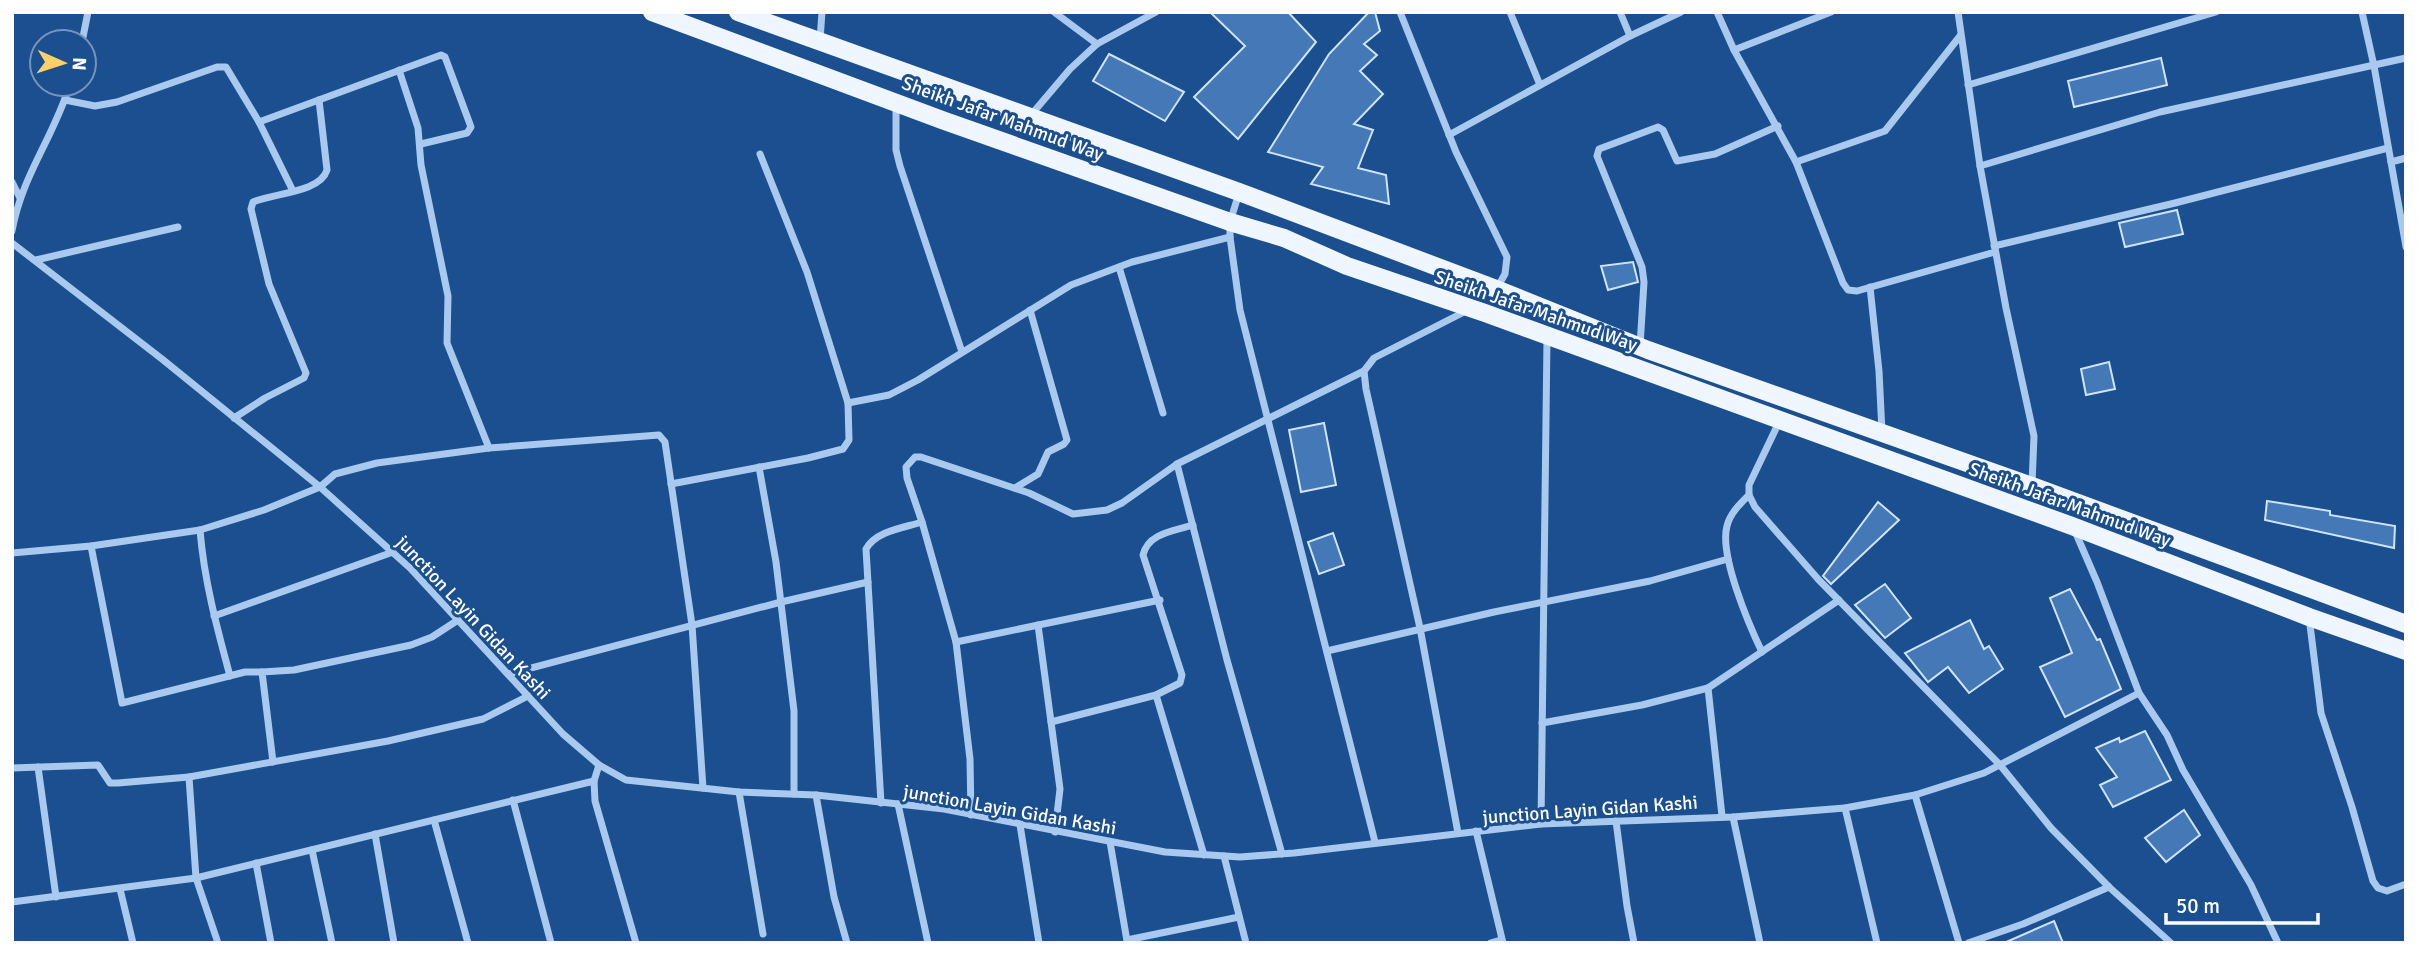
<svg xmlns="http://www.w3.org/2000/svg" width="2418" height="955" font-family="Signika,sans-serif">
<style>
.building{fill:#4478b7;stroke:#cfe3fa;stroke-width:2}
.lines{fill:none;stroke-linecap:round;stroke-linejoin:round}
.minor{stroke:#a9c9ee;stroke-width:7}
.primary{stroke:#f0f6ff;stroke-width:18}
.labels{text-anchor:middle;stroke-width:6;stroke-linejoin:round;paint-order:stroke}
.street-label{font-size:19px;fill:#fff;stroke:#1b4f8f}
</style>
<rect width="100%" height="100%" fill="#1b4f8f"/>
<g class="building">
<polygon points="1210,12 1288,12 1316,42 1238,139 1194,97 1245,46"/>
<polygon points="1369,12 1375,12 1380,31 1364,44 1377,55 1360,71 1383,94 1354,124 1373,130 1358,168 1386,175 1389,204 1311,184 1323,167 1268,152 1329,54"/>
<polygon points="1109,54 1184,92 1165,121 1093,81"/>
<polygon points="2161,58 2167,85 2074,107 2068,81"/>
<polygon points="2177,210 2183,234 2125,247 2119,223"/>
<polygon points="1633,262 1638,282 1608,290 1601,266"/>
<polygon points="2109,362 2115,389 2086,395 2081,369"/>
<polygon points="1324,423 1336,485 1301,492 1289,430"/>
<polygon points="2267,501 2330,511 2330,515 2395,526 2394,548 2265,520"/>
<polygon points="1878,502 1899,520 1831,584 1823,576"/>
<polygon points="1333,533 1344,565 1319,574 1308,542"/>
<polygon points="1885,584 1911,618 1885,638 1855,605"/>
<polygon points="2070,589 2097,640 2100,639 2121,689 2065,717 2040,667 2072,653 2050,598"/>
<polygon points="1970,620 1984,649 1989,646 2003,669 1969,693 1948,667 1928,682 1905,653"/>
<polygon points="2145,731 2171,780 2113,807 2100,785 2117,777 2096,748 2119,738 2120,742"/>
<polygon points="2184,810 2200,835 2166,862 2145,838"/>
<polygon points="2054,921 2063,943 2004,943"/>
</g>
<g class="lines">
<g class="minor">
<polyline points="1054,12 1097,44"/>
<polyline points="1400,12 1456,152 1507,257 1505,274 1497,288"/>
<polyline points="1510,12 1540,85"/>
<polyline points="1620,12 1630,36"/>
<polyline points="1717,12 1734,50 1796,162 1843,283 1848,290 1857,291 1995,252"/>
<polyline points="1958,12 1980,166 2006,308 2034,436 2032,484"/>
<polyline points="2362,12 2374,66 2406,247"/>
<polyline points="820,40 822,12"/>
<polyline points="82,42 88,12"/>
<polyline points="1734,50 1831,12"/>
<polyline points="399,70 418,128 421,165 448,296 447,343 489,448"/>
<polyline points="1968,85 2216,12"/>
<polyline points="65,100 95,106 117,102 217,67 226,67 259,122 293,191"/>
<polyline points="896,104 896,150 900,166 962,352"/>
<polyline points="1031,115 1070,69 1097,44 1156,12"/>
<polyline points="259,122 441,55 445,57 471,127 467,133 421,144"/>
<polyline points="1449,135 1630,36 1681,12"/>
<polyline points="1796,162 1885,131 1960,36"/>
<polyline points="2391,162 2406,158"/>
<polyline points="1980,166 2160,112 2406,58"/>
<polyline points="12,182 20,198"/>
<polyline points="1239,193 1230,222 1230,237 1240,310 1375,842"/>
<path d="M12,231C22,175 54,137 70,84"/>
<polyline points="12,243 162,359 320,487 410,568 563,734 599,765 626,780 739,792 816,795 944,809 1165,852 1240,857 1294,853 1541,824 1733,817 1845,808 1915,795 1984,773 2139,693"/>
<polyline points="1994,246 2175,203 2388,148"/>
<polyline points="36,260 178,227"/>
<polyline points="1119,267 1163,413"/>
<polyline points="1870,287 1879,371 1882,432"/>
<polyline points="1640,346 1644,282 1642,267 1597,156 1599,149 1658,127 1663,130 1677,161 1715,154 1778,126"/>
<polyline points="848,403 889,395 918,380 1071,285 1132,262 1230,237"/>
<path d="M234,418L265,398L304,378L306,373L269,284L251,209L253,202C273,193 320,193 327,170L319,100"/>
<polyline points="1780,420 1749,485 1749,495 1755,507 1818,579 2000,765 2051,828 2109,887 2171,943"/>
<polyline points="1177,464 1227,660 1282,854"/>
<polyline points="759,467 776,562 794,711 794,794"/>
<polyline points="671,484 808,458 843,449 849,440 848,403 807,272 760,154"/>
<polyline points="1015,488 1038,474 1048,452 1064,444 1067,440 1030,310"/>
<path d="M1749,495C1740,504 1730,513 1727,526C1719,555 1749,625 1762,652"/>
<polyline points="2074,529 2097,582 2139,693 2167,735 2183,770 2251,885 2278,943"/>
<path d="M200,530C204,580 217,628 230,676"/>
<polyline points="91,546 122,703 245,672 262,672"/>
<polyline points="12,553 91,546 200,530 264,510 320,487 335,474 377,463 489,448 659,435 665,442 692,625 703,788"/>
<polyline points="214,616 393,552"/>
<polyline points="2309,617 2321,713 2352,807 2373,881 2378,888 2387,891 2406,884"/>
<polyline points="1038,625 1060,789 1055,832"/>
<polyline points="956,642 1160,600"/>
<polyline points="1327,651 1494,612 1650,581 1728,559"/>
<polyline points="508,674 781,602 868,582"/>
<polyline points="1708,688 1722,816"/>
<polyline points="1156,695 1204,855"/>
<path d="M1051,722L1156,695L1180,683L1182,675L1143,555C1148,533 1174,531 1193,525"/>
<polyline points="1542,723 1642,705 1708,688 1839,600"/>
<polyline points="273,762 262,672 294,670 411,645 432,637 458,620"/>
<polyline points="599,765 594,781 595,801 636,943"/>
<polyline points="38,767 56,897"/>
<polyline points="12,768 98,765 110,783 118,783 189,777 388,741 483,719 528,696"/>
<polyline points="189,777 196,878 218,943"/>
<polyline points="739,792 763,934"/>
<polyline points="816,795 834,897 847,943"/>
<polyline points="1915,795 1959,943"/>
<polyline points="513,800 551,943"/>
<path d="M881,803L866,549C876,531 903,528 922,522"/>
<polyline points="898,804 928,943"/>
<polyline points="1845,808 1877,943"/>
<polyline points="971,815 970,759 956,642 922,522 907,478 906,467 915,457 921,457 1029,493 1073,514 1107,510 1122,503 1177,464 1364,371"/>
<polyline points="1733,817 1760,943"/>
<polyline points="434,820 468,943"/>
<polyline points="1616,821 1627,906 1634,943"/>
<polyline points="1541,824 1547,338"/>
<polyline points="1020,825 1039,943"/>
<polyline points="1476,831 1503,943"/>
<polyline points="1458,833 1420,628 1366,389 1364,371 1374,358 1468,310"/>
<polyline points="375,834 394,943"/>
<polyline points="1110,842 1127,941"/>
<polyline points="312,850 332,943"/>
<polyline points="1224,856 1246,943"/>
<polyline points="256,863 271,943"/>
<polyline points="120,889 133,943"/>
<polyline points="12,902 196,878 594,781"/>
<polyline points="1127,940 1239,917"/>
<polyline points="1491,943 1502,940"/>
<polyline points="1968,943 2023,924 2109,887"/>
</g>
<g class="primary">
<polyline points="652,12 942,120 1230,222 1284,238 1347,266 1485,313 2072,526 2309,617 2406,651"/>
<polyline points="738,12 1239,192 1496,289 1648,350 2032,486 2406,624"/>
</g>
</g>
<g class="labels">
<g class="street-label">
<text transform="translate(1003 118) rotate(20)" y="7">Sheikh Jafar Mahmud Way</text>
<text transform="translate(1536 310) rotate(19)" y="7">Sheikh Jafar Mahmud Way</text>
<text transform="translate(2070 504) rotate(20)" y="7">Sheikh Jafar Mahmud Way</text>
<text transform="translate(474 617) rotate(47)" y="7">junction Layin Gidan Kashi</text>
<text transform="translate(1010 809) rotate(10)" y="7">junction Layin Gidan Kashi</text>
<text transform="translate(1590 809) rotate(-4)" y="7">junction Layin Gidan Kashi</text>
</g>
</g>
<rect width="2418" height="955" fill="none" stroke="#ffffff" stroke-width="28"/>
<g transform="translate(63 63) rotate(93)"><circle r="33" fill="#1b4f8f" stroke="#7695bc" stroke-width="2"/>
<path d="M0-5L12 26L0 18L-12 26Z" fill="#ffd166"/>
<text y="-10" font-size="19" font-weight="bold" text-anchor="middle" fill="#ffffff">N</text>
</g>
<path d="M2166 913v10h152v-10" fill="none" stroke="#ffffff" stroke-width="3.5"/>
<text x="2176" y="913" font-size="21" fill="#ffffff" stroke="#1b4f8f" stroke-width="5" paint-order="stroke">50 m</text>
</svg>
